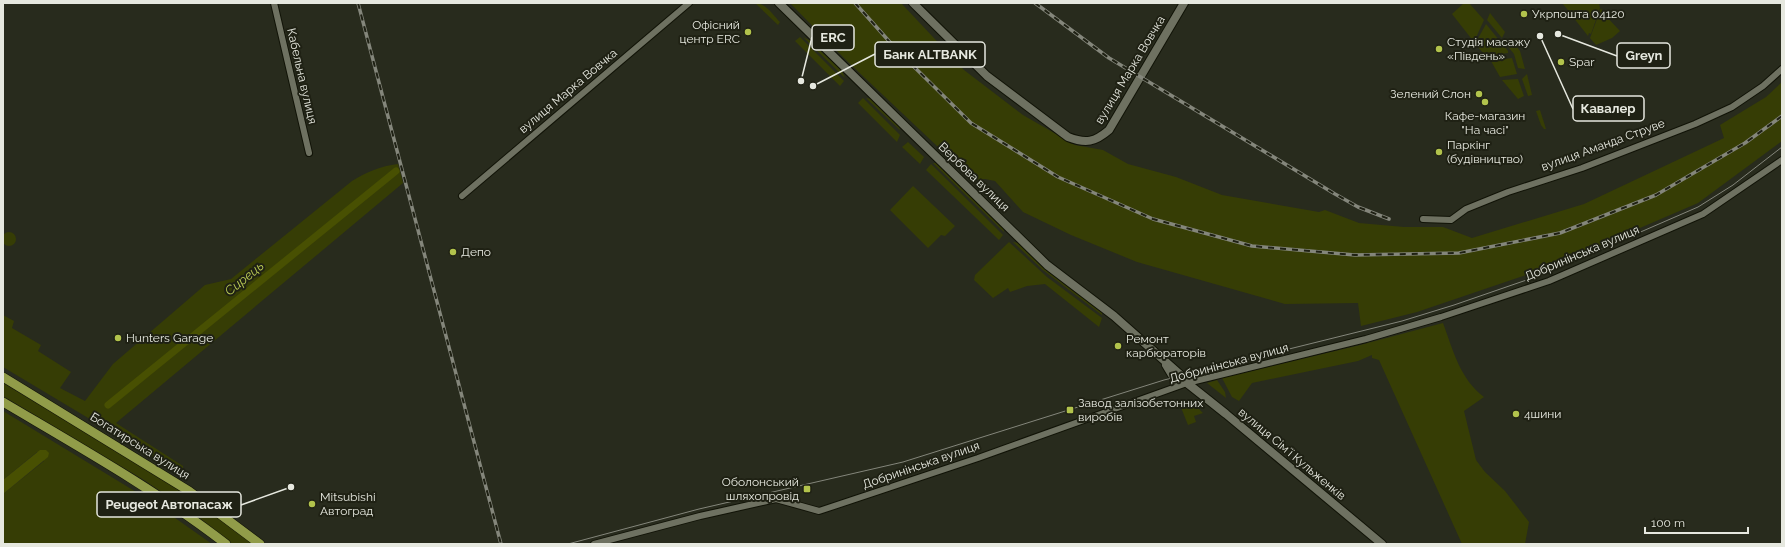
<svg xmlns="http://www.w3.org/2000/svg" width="1785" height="547" font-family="Raleway,sans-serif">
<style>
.green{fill:#363d05}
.water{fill:#485002}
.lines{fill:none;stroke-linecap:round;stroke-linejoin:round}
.canal{stroke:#485002;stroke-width:7}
.street-casing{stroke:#111307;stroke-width:8}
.secondary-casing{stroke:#111307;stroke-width:10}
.primary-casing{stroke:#111307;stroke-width:10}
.street{stroke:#6e7161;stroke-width:6}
.secondary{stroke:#6e7161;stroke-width:8}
.primary{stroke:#919c49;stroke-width:9}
.tram{stroke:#84867b;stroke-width:1}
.rail-casing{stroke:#84867b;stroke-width:3.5}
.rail{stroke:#1f2114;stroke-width:2;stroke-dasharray:6;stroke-linecap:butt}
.poi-dot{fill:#b2c34c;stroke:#1f2114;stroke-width:1.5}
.labels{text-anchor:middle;stroke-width:4;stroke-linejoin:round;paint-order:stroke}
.poi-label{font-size:12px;fill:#e6e8df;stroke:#1f2114;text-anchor:start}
.street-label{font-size:12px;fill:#e6e8df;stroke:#1f2114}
.water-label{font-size:13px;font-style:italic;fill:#bccd55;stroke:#1f2114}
.leader{fill:none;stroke:#e6e8df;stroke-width:1.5}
.callout-dot{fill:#e6e8df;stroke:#1f2114;stroke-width:1.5}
.callout{fill:#1f2114;stroke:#e6e8df;stroke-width:1.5}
.callout-label{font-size:13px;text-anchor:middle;font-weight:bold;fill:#e6e8df}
</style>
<rect width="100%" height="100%" fill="#282b1d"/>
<g class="green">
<path d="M755,3C766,3 773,15 780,22L778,25Z"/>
<polygon points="790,3 901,3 964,70 1023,115 1075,145 1103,150 1128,164 1176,177 1222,195 1319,212 1325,210 1359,223 1404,227 1443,227 1472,238 1584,204 1724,138 1720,125 1766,97 1782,82 1782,141 1698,203 1547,268 1417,312 1361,326 1358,303 1285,304 1137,262 1071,235 1023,212 995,181 985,179 973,180 847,61"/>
<polygon points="1464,3 1469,3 1484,20 1474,42 1452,14"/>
<polygon points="1562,3 1599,3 1600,8 1591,34 1589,33 1588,36 1573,17 1575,15 1574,13 1572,15"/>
<polygon points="1601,8 1603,13 1620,31 1612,38 1596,45 1590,38"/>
<polygon points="1490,13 1505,32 1502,38 1487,20"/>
<polygon points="1486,24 1508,51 1508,53 1486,56 1475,44"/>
<polygon points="800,37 844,81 840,86 795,41"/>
<polygon points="803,37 809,40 842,71 845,78"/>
<polygon points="1513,42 1520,51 1525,69 1518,68 1514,54 1505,43"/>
<polygon points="1512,58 1517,74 1500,77 1491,61"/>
<polygon points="1527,74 1532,95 1528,96 1522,79"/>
<polygon points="1518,79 1524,96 1518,99 1502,80"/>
<polygon points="863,98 900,135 897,142 858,103"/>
<polygon points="866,98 872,99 899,125 900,130"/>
<polygon points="1540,110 1546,129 1544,129 1541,125 1536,111"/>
<polygon points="908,142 924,157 920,164 902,147"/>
<polygon points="933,163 937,163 1003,227 1004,232"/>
<path d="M398,164L403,183L116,423L183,466V468L175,470L3,367V315L14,321L12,328L41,345L38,351L71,372L60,388L85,401L113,364L205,285L231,279L352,181C367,172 380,166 398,164Z"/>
<polygon points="931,164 1003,235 999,240 926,170"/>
<polygon points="913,186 955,226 945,236 941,235 928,248 890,210"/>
<circle cx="9" cy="239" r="7"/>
<polygon points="1009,242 1047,277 1102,318 1099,327 1045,284 1027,286 1010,292 1008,288 993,298 974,280 975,275"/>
<polygon points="1013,242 1019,243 1040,263 1102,311 1102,315 1043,270"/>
<path d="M1443,323C1453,350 1460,379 1484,397L1464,411L1476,460L1485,472L1505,491L1529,522L1525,544H1462L1379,360L1372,358V355L1358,361L1252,383L1239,401L1232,397L1222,378L1360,345Z"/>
<polygon points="1217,380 1225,392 1226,398 1207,383"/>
<polygon points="3,383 167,481 215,514 254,544 232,544 205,522 144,480 3,396"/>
<polygon points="1191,401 1203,413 1194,416 1196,422 1188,425 1180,405"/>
<polygon points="3,411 151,501 212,544 3,544 3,494 44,461 37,452 3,480"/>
</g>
<polygon class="water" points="40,450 46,450 49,453 48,457 3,494 3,480"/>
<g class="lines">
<polyline class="canal" points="108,405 396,171"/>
<g class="street-casing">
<g id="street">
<polyline points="274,3 309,153"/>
<polyline points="462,196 689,3"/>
<polyline points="1423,219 1451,220 1466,209 1508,192 1582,168 1695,124 1732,107 1763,86 1782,69"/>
<polyline points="594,544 700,516 776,499 819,511 978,458 1187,383 1366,339 1441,317 1549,281 1703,214 1782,160"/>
</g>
</g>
<g class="secondary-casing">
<g id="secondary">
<polyline points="779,3 1047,265 1114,316 1184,378 1187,383"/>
<path d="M913,3L987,76L1068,137C1086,144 1095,142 1109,130L1184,3"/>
<polyline points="1166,365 1175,380 1187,383 1226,414 1382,544"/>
</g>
</g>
<g class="primary-casing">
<g id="primary">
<polyline points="3,377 189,491 260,544"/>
<path d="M3,402C79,447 156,490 226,544"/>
</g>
</g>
<use href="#street" class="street"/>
<use href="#secondary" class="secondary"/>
<use href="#primary" class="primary"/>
<polyline class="tram" points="568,544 699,509 903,462 1164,380 1402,321 1454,305 1544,274 1698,207 1733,185 1782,147"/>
<g class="rail-casing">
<g id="rail">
<polyline points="358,3 501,544"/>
<polyline points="855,3 896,49 971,123 1058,177 1153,219 1252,246 1355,255 1459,253 1560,233 1656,195 1745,143 1782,116"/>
<polyline points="1035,3 1109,58 1335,194 1358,207 1389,219"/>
</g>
</g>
<use href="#rail" class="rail"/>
</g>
<g class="poi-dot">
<circle cx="1524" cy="14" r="4"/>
<circle cx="748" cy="32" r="4"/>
<circle cx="1439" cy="49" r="4"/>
<circle cx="1561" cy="62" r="4"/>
<circle cx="1479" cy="94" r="4"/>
<circle cx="1485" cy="102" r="4"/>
<circle cx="1439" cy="152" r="4"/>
<circle cx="453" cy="252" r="4"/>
<circle cx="118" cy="338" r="4"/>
<circle cx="1118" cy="346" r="4"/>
<rect x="1066" y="406" width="8" height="8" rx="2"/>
<circle cx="1516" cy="414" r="4"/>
<rect x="803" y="485" width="8" height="8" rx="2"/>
<circle cx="312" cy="504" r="4"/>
</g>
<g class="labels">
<g class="poi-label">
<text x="1532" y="18">Укрпошта 04120</text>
<text x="740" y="29" text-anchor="end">Офісний<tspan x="740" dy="14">центр ERC</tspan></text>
<text x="1447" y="46">Студія масажу<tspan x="1447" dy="14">«Південь»</tspan></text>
<text x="1569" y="66">Spar</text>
<text x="1471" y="98" text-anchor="end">Зелений Слон</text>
<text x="1485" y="120" text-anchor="middle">Кафе-магазин<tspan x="1485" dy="14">"На часі"</tspan></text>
<text x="1447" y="149">Паркінг<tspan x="1447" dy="14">(будівництво)</tspan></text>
<text x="461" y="256">Депо</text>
<text x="126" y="342">Hunters Garage</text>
<text x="1126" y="343">Ремонт<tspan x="1126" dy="14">карбюраторів</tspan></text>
<text x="1078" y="407">Завод залізобетонних<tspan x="1078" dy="14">виробів</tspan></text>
<text x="1524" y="418">4шини</text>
<text x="799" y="486" text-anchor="end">Оболонський<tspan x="799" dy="14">шляхопровід</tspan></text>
<text x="320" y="501">Mitsubishi<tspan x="320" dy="14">Автоград</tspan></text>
</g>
<g class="street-label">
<text transform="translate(1130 70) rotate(-59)" y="4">вулиця Марка Вовчка</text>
<text transform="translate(302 76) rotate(77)" y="4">Кабельна вулиця</text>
<text transform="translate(568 91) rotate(-40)" y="4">вулиця Марка Вовчка</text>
<text transform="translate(1603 145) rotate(-20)" y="4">вулиця Аманда Струве</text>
<text transform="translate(974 177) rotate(44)" y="4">Вербова вулиця</text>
<text transform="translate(1582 253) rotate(-23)" y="4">Добринінська вулиця</text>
<text transform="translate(1229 363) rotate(-15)" y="4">Добринінська вулиця</text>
<text transform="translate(140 446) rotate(32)" y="4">Богатирська вулиця</text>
<text transform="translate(1292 454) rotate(40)" y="4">вулиця Сімʼї Кульженків</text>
<text transform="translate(921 465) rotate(-19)" y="4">Добринінська вулиця</text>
</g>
<g class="water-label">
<text transform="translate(244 278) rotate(-39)" y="5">Сирець</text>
</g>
</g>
<path class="leader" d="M801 81L812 37M813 86L875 54M1558 34L1617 56M1540 36L1573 109M291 487L241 505"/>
<g class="callout-dot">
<circle cx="801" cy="81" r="4"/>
<circle cx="813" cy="86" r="4"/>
<circle cx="1558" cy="34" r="4"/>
<circle cx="1540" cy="36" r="4"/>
<circle cx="291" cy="487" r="4"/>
</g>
<g class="callout">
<rect x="812" y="25" width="42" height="25" rx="4"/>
<rect x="875" y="42" width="110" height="25" rx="4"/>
<rect x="1617" y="43" width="53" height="25" rx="4"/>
<rect x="1573" y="96" width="71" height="25" rx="4"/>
<rect x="97" y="492" width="144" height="25" rx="4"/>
</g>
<g class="callout-label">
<text x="833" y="42">ERC</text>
<text x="930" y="59">Банк ALTBANK</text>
<text x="1644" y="60">Greyn</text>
<text x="1608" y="113">Кавалер</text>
<text x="169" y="509">Peugeot Автопасаж</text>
</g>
<rect width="1785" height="547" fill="none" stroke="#e6e8df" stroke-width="8"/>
<path d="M1645 527v6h103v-6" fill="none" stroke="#e6e8df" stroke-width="2"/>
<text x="1651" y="527" font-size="12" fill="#e6e8df" stroke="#1f2114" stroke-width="3" paint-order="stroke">100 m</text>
</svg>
